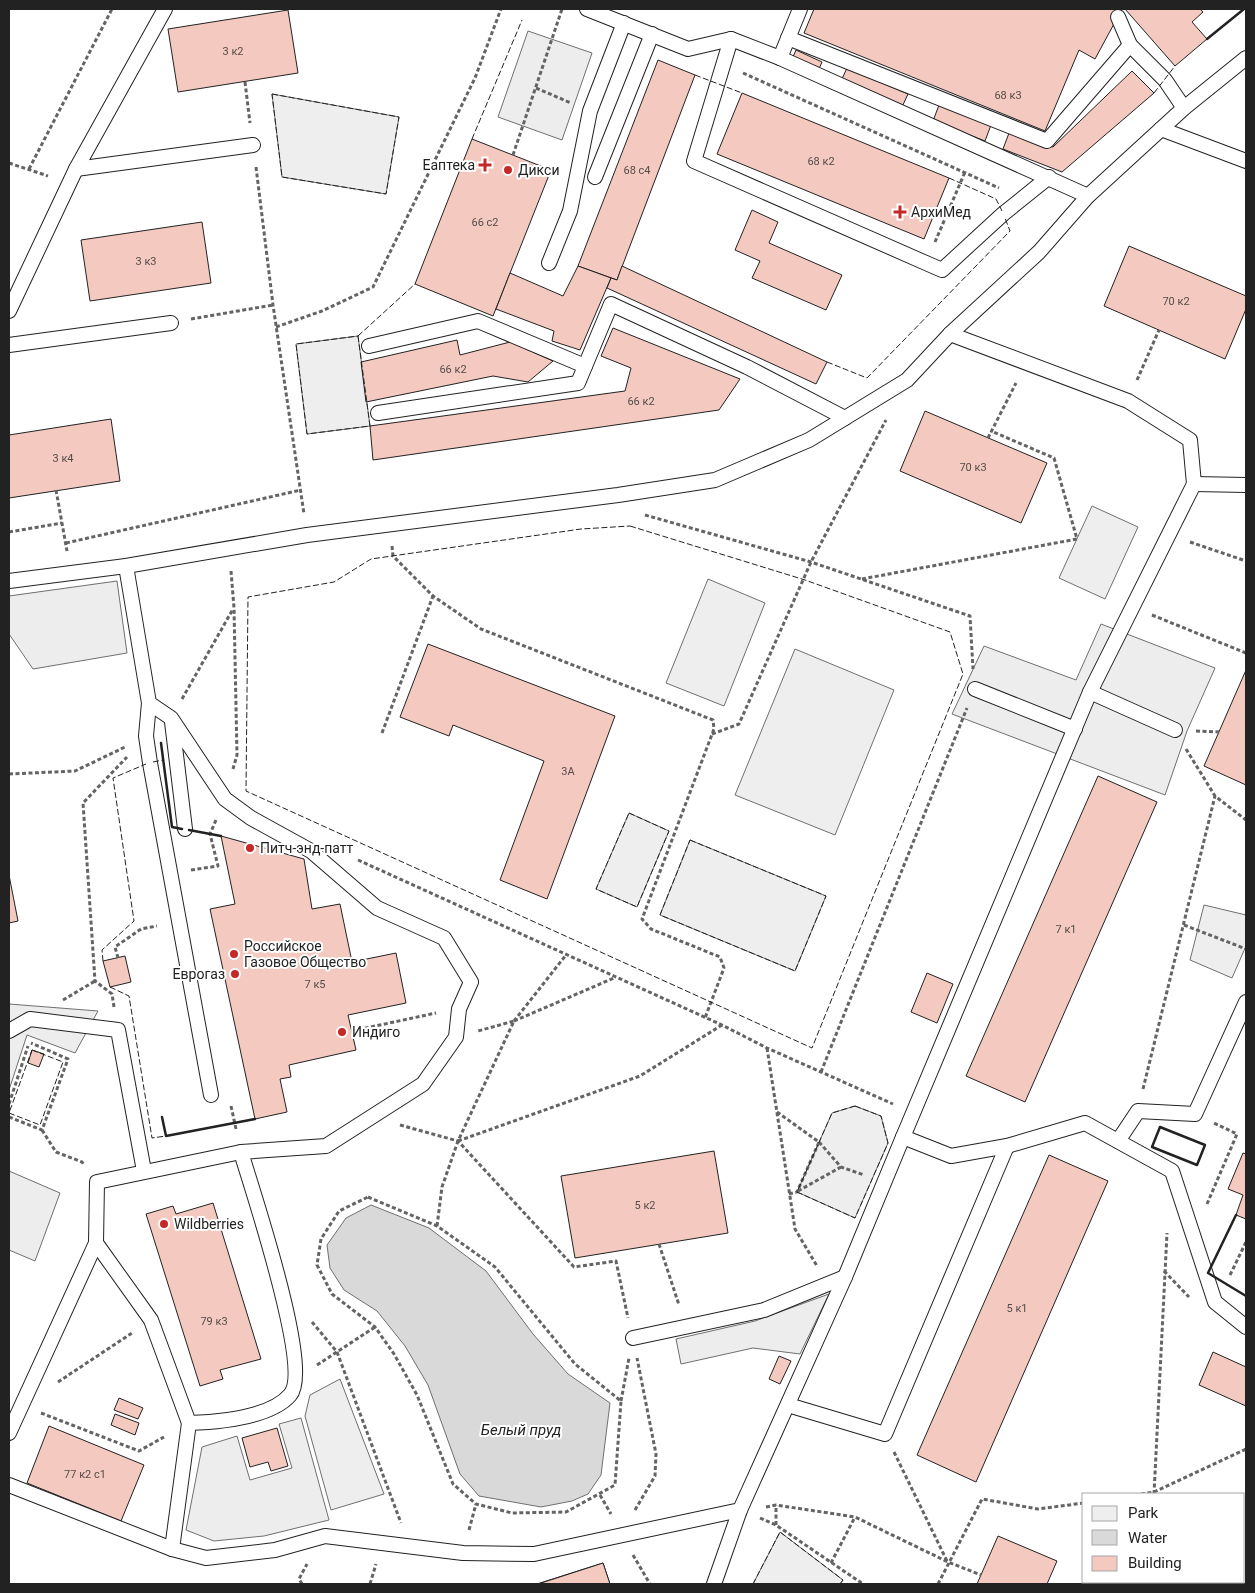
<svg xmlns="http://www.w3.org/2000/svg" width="1255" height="1593" font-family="Roboto,sans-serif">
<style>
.green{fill:#eee;stroke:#6f6f6f}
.parking{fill:#ededed;stroke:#6f6f6f}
.water{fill:#d9d9d9;stroke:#6f6f6f}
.building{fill:#f3c9c0;stroke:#222}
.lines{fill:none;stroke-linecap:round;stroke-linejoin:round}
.lane-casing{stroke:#222;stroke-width:16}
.path{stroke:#646464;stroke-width:3;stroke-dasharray:4 2.5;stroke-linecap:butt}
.lane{stroke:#fff;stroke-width:14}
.fence{stroke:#222;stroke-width:1;stroke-dasharray:6 2.5;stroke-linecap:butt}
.wall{stroke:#222;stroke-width:2.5}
.poi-dot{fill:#c62828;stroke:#fff;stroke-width:2}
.labels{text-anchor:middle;stroke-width:4;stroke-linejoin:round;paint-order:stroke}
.number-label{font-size:11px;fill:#564c4a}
.poi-label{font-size:14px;fill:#222;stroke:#fff;text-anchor:start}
.water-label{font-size:15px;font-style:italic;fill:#222;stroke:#fff}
</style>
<rect width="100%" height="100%" fill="#fff"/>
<g class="green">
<polygon points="272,94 399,117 386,194 282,177"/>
<polygon points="358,336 370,426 307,434 296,344"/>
<polygon points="1092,506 1138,527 1105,599 1059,578"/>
<polygon points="708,579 765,603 724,706 666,683"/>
<polygon points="795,649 894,690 835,835 735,795"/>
<polygon points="629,813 669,831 637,907 596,889"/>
<polygon points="690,840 826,896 795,971 660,915"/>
<polygon points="1204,905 1246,915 1246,946 1232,978 1190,960"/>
<polygon points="855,1106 881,1116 888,1143 855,1218 797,1192 832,1113"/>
<polygon points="340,1379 384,1494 331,1510 305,1416 310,1395"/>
<polygon points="780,1532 843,1580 840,1584 753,1584"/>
</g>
<g class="parking">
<polygon points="528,31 592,53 562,140 498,117"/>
<polygon points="117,581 127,653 33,669 9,634 9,596"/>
<polygon points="1101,624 1215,668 1187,731 1165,795 952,714 984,646 1076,680"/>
<polygon points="9,1004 98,1011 75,1053 27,1035 9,1090"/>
<polygon points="9,1171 60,1193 35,1261 9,1250"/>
<polygon points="829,1294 800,1354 753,1348 681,1364 676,1339 755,1321"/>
<polygon points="301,1418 329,1520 264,1536 214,1541 186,1530 202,1447 237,1436 250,1480 292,1468 279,1424"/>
</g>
<polygon class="water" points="371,1205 429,1228 486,1271 533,1334 568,1374 610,1403 601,1475 588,1494 572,1501 541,1507 479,1496 460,1474 428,1385 405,1346 377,1311 344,1290 330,1268 327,1245 346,1218"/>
<g class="building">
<polygon points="814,9 1122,9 1095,59 1079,50 1045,131 804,33"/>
<polygon points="1125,9 1200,9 1203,12 1192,22 1207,39 1175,66"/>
<polygon points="288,10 298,73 178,92 168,29"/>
<polygon points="796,50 822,62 818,71 792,59"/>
<polygon points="658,60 695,75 617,280 578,266"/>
<polygon points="847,68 908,94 902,107 841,81"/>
<polygon points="1132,71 1154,93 1062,172 1003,149 1009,133 1053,147"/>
<polygon points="742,93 949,178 924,239 717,154"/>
<polygon points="939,105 991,125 985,141 933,121"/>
<polygon points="472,139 551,170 493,316 415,284"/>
<polygon points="752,210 778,222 769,243 842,275 826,310 752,278 760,261 735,250"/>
<polygon points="202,222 211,283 90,301 81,240"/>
<polygon points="1129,246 1246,296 1246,309 1225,359 1104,306"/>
<polygon points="578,266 611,278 580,350 552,341 554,331 496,309 510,273 563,296"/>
<polygon points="622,266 827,362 816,384 607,288 611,278 617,280"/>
<polygon points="613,328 740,379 719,410 373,460 370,426 625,391 631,368 601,356"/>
<polygon points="457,340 460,355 510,342 553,361 528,382 493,376 366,402 361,362"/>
<polygon points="925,411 1047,463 1021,523 900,471"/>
<polygon points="111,419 120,481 9,498 9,435"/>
<polygon points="428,644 615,716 547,899 500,880 544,761 453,725 449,736 400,717"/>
<polygon points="1246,670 1246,785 1204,766"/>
<polygon points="1098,776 1157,802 1025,1102 966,1076"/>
<polygon points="221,836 304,859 312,909 340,904 352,962 396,953 406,1003 348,1015 356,1050 289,1065 291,1077 280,1079 287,1112 255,1119 210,909 235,904"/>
<polygon points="9,875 18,921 9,923"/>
<polygon points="125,956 131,982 110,987 103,961"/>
<polygon points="927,973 953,984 937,1023 911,1012"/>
<polygon points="32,1050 44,1054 39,1067 28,1063"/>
<polygon points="714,1151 728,1233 575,1258 561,1176"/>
<polygon points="1243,1153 1246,1154 1246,1219 1236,1215 1243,1195 1228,1189"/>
<polygon points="1049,1155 1108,1181 976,1482 917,1455"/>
<polygon points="213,1203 261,1359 220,1370 223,1379 200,1386 146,1214 173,1206 176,1214"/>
<polygon points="1213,1352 1246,1367 1246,1406 1199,1385"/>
<polygon points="779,1356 791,1361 780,1384 769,1379"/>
<polygon points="119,1398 143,1408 138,1419 114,1410"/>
<polygon points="115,1414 139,1423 135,1435 111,1425"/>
<polygon points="49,1426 144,1465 121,1521 27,1483"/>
<polygon points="277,1428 288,1466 271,1471 268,1462 250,1467 242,1438"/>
<polygon points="998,1536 1057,1561 1047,1584 977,1584"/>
<polygon points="603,1563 610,1584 537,1584"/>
<polygon points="603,1563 610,1584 538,1584"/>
</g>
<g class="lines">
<g class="lane-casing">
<g id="lane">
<polyline points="587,9 688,49 731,39 780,58 1088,196"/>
<polyline points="1118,17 1130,45"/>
<polyline points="788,38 1047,141 1130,45 1165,80 1184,108"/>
<polyline points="731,39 694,161 926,263 942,270 1003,214 1049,177"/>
<polyline points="780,58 800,9"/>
<polyline points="1161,129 1246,161"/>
<polyline points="76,169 253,145"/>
<polyline points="595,177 652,34"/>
<polyline points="549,263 570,211 590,111 624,23"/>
<polyline points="9,311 76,169 165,9"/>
<polyline points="9,345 171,323"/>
<polyline points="369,346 478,321 585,366"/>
<polyline points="378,413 578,383 611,304 747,367 845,418"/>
<polyline points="1194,484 1246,485"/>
<path d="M126,566L149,703L171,718L225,799L251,818L311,851L377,908L444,938L471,982L459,1009L456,1037L423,1084L326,1146L241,1152C252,1190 313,1369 290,1395C270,1418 217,1422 189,1423L172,1549"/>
<polyline points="9,581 126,566 307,535 618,495 715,480 809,440 907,380 950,334 1039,252 1088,196 1184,108 1246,58"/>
<polyline points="975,689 1075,729"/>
<polyline points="1090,692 1175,730"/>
<polyline points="149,703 146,736 150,763 211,1095"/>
<polyline points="172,722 185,829"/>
<polyline points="9,1031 30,1019 118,1030 144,1171"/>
<polyline points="903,1137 1090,692 1194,484 1190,440 1128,401 950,334"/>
<polyline points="1118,1141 1138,1111 1195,1114 1246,1002"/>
<polyline points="633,1338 764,1310 845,1277"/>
<polyline points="788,1405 885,1434 1007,1146"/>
<polyline points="189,1423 151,1320 96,1243 97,1182 241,1152"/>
<polyline points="9,1433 96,1243"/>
<polyline points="9,1485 172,1549 206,1558 275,1550 325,1536 463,1553 534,1554 740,1510 845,1277 903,1137 951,1156 1007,1146 1085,1123 1172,1171 1215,1302 1246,1327"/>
<polyline points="714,1584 740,1510"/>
</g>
</g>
<g class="path">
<polyline points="743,73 999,188"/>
<polyline points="245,82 250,123"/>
<polyline points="536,88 571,103"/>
<polyline points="513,155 562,9"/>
<polyline points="9,163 48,176"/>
<polyline points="256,167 273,305 304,514"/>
<polyline points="29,169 112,9"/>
<polyline points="935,242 965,172"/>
<polyline points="191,319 273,305"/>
<polyline points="276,327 322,311 373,287 475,78 501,9"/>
<polyline points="1137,380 1159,330"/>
<polyline points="988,438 1016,383"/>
<polyline points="56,490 67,551"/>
<polyline points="645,515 811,562 970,616 973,669"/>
<polyline points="9,532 62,523"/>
<polyline points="1190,542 1246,561"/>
<polyline points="66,543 301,490"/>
<polyline points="392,546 393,556 433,596 481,629 713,720 714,729 642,919 651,929 720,957 724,968 705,1018"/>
<polyline points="231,571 234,608 237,755 233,769"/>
<polyline points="862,579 1077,539 1054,458 991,431"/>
<polyline points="1152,615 1246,653"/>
<polyline points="182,699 233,609"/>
<polyline points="1196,731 1219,732"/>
<polyline points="382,733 433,596"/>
<polyline points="712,734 739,724 811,562 886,420"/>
<polyline points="1186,749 1215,796 1246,820"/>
<polyline points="9,774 75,771 125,747"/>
<polyline points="358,860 722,1025 767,1048 893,1104"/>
<polyline points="191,870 218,866 210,834 216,820"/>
<polyline points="1184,925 1246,949"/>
<polyline points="118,958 115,947 141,929 157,926"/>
<polyline points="63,1000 95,981"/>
<polyline points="114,1007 112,994 95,981 83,803 127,757"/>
<polyline points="514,1021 614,978"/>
<polyline points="514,1021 566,955"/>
<polyline points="352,1031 436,1013"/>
<polyline points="767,1048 795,1229 817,1266"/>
<polyline points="821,1072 967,708"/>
<polyline points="1143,1089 1215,796"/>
<polyline points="9,1104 28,1046"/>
<polyline points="231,1106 236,1129"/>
<polyline points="777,1112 819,1142 797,1192 788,1194"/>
<polyline points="9,1117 42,1130 68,1059 31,1043"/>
<polyline points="400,1125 458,1141 574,1267 616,1261 628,1318"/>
<polyline points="42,1130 56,1152 82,1162 84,1165"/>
<polyline points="458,1141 640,1076 722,1025"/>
<polyline points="819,1142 841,1167 864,1175"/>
<polyline points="798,1191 841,1167"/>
<polygon points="368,1197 437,1226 495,1267 575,1364 621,1401 615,1485 566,1512 512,1513 476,1504 453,1484 417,1395 394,1354 375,1327 332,1294 317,1265 321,1239 339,1211"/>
<polyline points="1207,1204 1237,1134 1214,1123"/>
<polyline points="437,1226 442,1187 458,1141 514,1021 478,1031"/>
<polyline points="659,1244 679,1305"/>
<polyline points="1164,1271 1189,1297"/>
<polyline points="1230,1275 1246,1242"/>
<polyline points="312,1322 337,1352 401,1523"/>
<polyline points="317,1365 375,1327"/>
<polyline points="58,1382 132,1333"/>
<polyline points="621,1401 629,1358"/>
<polyline points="41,1413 139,1451 164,1437"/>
<polyline points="894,1452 947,1561"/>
<polyline points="1141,1494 1154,1492 1246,1449"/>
<polyline points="1154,1494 1167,1233"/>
<polyline points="600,1495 611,1514"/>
<polyline points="766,1507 776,1505 855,1517 948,1562 981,1575"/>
<polyline points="635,1510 655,1476 656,1454 637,1358"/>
<polyline points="760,1518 776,1525 863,1584"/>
<polyline points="776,1525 776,1505"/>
<polyline points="469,1530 476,1504"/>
<polyline points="633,1555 650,1584"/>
<polyline points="831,1563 855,1517"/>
<polyline points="1173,1582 1174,1584"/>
<polyline points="302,1584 299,1579 307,1564"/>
<polyline points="370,1584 376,1564"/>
<polyline points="938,1584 982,1499 1038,1509 1084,1503"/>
</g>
<use href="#lane" class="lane"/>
<g class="fence">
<polyline points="695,75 742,93"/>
<polyline points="1154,93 1175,66"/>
<polygon points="272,94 399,117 386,194 282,177"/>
<polyline points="472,139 522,20"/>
<polyline points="949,178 996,199 1002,211"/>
<polygon points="358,336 370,426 307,434 296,344"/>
<polyline points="358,336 415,284"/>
<polyline points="827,362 867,378 1010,231 1005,218"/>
<polygon points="630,526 805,580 950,632 963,674 812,1048 246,791 248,597 334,582 371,559 581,529"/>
<polyline points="153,762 163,760"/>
<polygon points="629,813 669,831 637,907 596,889"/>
<polygon points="690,840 826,896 795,971 660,915"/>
<polyline points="103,961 102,950 134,921 113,778 146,764"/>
<polyline points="110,987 129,996 152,1138 166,1136"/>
<polygon points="32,1050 63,1062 40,1125 9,1113"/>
<polygon points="855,1106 881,1116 888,1143 855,1218 797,1192 832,1113"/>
<polyline points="753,1584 780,1532 843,1580 840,1584"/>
</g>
<g class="wall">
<polyline points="1207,39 1244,9"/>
<polyline points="161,743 172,827 182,829"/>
<polyline points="189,830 221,836"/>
<polyline points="162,1117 166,1136 255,1119"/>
<polygon points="1160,1127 1205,1145 1197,1165 1152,1147"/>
<polyline points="1236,1215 1208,1273 1246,1296"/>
</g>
</g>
<g class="poi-dot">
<path d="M482.5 157.5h5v5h5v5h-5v5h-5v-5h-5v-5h5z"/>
<circle cx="508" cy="170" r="5"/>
<path d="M897.5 204.5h5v5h5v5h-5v5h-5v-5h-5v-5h5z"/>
<circle cx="250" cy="848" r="5"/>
<circle cx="234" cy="954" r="5"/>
<circle cx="235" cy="974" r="5"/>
<circle cx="342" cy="1032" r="5"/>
<circle cx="164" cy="1224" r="5"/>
</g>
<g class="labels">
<g class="number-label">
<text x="233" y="55">3 к2</text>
<text x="1008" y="99">68 к3</text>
<text x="821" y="165">68 к2</text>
<text x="637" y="174">68 с4</text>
<text x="485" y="226">66 с2</text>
<text x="146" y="265">3 к3</text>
<text x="1176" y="305">70 к2</text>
<text x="453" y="373">66 к2</text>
<text x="641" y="405">66 к2</text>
<text x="63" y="462">3 к4</text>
<text x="973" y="471">70 к3</text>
<text x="568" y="775">3А</text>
<text x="1066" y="933">7 к1</text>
<text x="315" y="988">7 к5</text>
<text x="645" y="1209">5 к2</text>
<text x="1017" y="1312">5 к1</text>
<text x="214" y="1325">79 к3</text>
<text x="85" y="1478">77 к2 с1</text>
</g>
<g class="poi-label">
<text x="475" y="170" text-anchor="end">Еаптека</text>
<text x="518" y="175">Дикси</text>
<text x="911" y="217">АрхиМед</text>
<text x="260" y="853">Питч-энд-патт</text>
<text x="244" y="951">Российское<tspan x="244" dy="16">Газовое Общество</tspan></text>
<text x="225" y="979" text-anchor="end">Еврогаз</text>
<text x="352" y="1037">Индиго</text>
<text x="174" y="1229">Wildberries</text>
</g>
<g class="water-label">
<text x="521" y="1435">Белый пруд</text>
</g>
</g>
<rect width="1255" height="1593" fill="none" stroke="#222222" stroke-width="20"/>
<rect x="1082" y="1493" width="162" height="90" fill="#ffffff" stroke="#a7a7a7"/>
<rect x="1092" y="1506" width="25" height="15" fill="#eeeeee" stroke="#a7a7a7"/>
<text x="1128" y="1518" font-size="15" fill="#222222">Park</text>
<rect x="1092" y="1530" width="25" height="15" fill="#d9d9d9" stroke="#a7a7a7"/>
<text x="1128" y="1543" font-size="15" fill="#222222">Water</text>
<rect x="1092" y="1556" width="25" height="15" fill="#f3c9c0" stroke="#a7a7a7"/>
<text x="1128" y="1568" font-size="15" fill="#222222">Building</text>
</svg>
